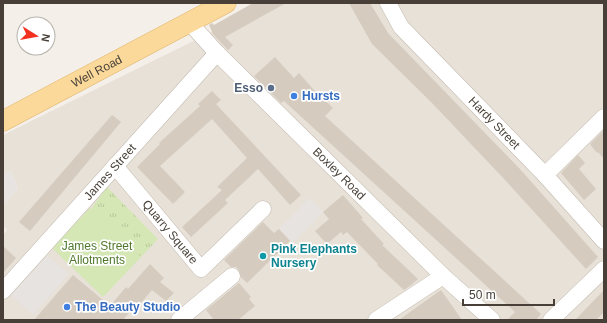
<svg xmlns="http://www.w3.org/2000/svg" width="607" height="323" font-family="Helvetica,sans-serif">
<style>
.residential{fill:#e8e1d8}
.green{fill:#d4e7b4}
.park{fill:url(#park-tufts)}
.parking{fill:#e6e3e1}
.building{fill:#d5cbbf}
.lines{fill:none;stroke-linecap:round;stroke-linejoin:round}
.minor-casing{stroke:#c2baaf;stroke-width:17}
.major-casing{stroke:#e0b46b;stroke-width:21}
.minor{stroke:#fff;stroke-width:16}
.major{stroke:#fbd99b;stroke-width:20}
.service-dot{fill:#5c6f8a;stroke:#fff;stroke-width:1.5}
.shop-dot{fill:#3f7fe0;stroke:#fff;stroke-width:1.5}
.culture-dot{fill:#0f9aa8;stroke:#fff;stroke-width:1.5}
.labels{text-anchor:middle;stroke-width:3.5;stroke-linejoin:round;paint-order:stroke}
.street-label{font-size:12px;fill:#484038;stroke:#fff}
.service-label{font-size:12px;font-weight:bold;fill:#4e5e75;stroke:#fff;text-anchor:end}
.shop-label{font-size:12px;font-weight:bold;fill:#366cbe;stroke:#fff;text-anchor:start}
.park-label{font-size:12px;fill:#4f782c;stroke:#fff}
.culture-label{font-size:12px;font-weight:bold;fill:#0d838f;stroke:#fff;text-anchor:start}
</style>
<defs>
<pattern id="park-tufts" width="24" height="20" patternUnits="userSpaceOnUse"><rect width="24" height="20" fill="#d4e7b4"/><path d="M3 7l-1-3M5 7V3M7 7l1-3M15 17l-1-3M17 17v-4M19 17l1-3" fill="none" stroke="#b8c79c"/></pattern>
</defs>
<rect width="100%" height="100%" fill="#f4f0e9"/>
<polygon class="residential" points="270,3 604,3 604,320 3,320 3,235 7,230 3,226 3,205 18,189 11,171 3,176 3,135"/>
<polygon class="green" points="90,208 141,257 103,297 52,248"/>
<polygon class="park" points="107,187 158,239 141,257 91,209"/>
<g class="parking">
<polygon points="11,171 18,189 3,205 3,176"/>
<polygon points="309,198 323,212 293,243 279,229"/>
<polygon points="47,256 69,274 33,315 7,292 14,283 19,287"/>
</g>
<g class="building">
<polygon points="253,3 286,3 225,37 233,45 228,50 213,34 209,25 212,23 214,25"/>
<polygon points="349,3 370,3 388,33 519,168 598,257 586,269 506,181 432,103 372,44"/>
<polygon points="275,57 294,78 299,73 313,89 333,108 325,116 541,314 536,320 507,320 515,312 284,101 281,103 254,76"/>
<polygon points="212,91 221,100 216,104 301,195 290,205 258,169 225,200 228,203 191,237 182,227 222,190 217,187 247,158 212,119 160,166 185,192 173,204 137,167 160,144 159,143 200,106 198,104"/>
<polygon points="112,115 121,122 30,231 19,222"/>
<polygon points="604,130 604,159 598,152 597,153 590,144"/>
<polygon points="578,155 585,163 579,169 596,189 584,200 561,173"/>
<polygon points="343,195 363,218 361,219 384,244 382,245 418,279 411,285 404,290 377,265 378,264 347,232 343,235 341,232 327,244 315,231 329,219 323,212"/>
<polygon points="263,222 274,233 279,229 290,241 247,283 241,277 239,270 236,267 231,267 224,260"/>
<polygon points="3,246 16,258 3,273"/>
<polygon points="150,264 164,278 160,282 174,293 166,301 152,290 141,303 139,301 123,320 34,320 73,275 110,306 126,287 128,289"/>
<polygon points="239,283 251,297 249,299 255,306 238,320 214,320 206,310"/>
<polygon points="441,290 462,320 399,320 424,302"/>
<polygon points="604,290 604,312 596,320 575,320"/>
</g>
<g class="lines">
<g class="minor-casing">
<g id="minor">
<path id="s1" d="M388,3L401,27L545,175L604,241"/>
<path id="s2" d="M190,23L217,53L443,276L492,320"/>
<path id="s3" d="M115,166L201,269L263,209"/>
<polyline points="545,175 604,117"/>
<path id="s4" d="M3,291L217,53"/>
<polyline points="179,320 232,276"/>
<polyline points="376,320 443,276"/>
<polyline points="551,320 604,269"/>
</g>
</g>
<g class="major-casing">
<g id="major">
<path id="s5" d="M3,121L226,3"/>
</g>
</g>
<use href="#minor" class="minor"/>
<use href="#major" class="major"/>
</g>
<circle class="service-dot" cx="271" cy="88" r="4"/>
<g class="shop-dot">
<circle cx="294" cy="96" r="4"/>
<circle cx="67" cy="307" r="4"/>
</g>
<circle class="culture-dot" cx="263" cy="256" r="4"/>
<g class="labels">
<g class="street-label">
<text dy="4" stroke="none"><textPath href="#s5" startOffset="106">Well Road</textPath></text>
<text dy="4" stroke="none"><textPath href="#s1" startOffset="161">Hardy Street</textPath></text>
<text dy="4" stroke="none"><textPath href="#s4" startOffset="160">James Street</textPath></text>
<text dy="4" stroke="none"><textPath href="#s2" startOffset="212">Boxley Road</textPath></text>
<text dy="4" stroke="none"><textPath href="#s3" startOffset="86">Quarry Square</textPath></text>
</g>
<g class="service-label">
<text x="263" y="92">Esso</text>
</g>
<g class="shop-label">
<text x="302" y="100">Hursts</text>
<text x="75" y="311">The Beauty Studio</text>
</g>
<g class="park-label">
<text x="97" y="250">James Street<tspan x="97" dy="14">Allotments</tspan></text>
</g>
<g class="culture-label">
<text x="271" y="253">Pink Elephants<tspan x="271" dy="14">Nursery</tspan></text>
</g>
</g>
<rect width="607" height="323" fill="none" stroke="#484038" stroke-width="8"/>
<g transform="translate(36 36) rotate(101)"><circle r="19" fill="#ffffff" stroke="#b6b3af"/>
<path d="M0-3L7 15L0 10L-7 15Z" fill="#f33121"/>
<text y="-6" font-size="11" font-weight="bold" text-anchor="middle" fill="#484038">N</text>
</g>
<path d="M463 299v6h91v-6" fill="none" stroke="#484038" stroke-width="2"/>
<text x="469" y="299" font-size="12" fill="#484038" stroke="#ffffff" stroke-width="3" paint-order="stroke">50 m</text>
</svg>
